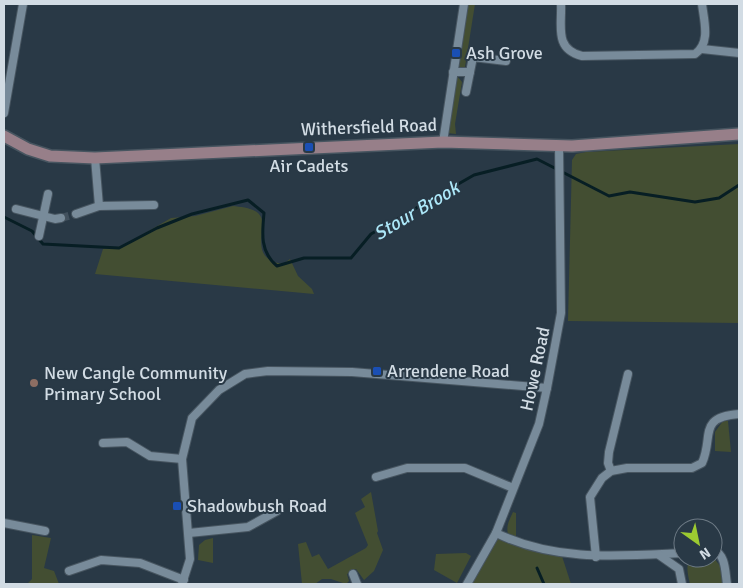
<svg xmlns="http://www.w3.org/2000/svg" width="743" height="588" font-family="Signika,sans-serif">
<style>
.green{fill:#434e32}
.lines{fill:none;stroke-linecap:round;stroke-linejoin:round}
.stream{stroke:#071e24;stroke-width:3}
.street-tunnel{stroke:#42515e;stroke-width:8;stroke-dasharray:8 4;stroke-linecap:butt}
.street-casing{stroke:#475560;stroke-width:10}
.secondary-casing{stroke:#475560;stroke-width:14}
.street{stroke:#788b9a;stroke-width:8}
.secondary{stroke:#977f89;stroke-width:11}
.transit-dot{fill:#1a4fb4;stroke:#293946;stroke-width:2}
.education-dot{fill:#8d6e63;stroke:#293946;stroke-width:2}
.labels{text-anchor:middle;stroke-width:4;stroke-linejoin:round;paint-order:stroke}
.poi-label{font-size:18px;fill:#d2dce4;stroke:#293946;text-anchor:start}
.street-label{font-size:18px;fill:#d2dce4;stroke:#293946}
.water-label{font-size:19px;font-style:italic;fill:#ade8f9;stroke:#293946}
</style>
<rect width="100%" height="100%" fill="#293946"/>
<g class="green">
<polygon points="468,4 475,4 465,67 462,69 458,65"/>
<polygon points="458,77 462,82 455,124 456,134 447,133 454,81"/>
<polygon points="739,144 739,323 568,321 572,160 576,154 586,152"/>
<path d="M233,206C241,207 254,208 259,214C271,227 245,258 283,264L290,259L298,276L312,289L314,294L95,274L103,249L123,246L171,218L195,216Z"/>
<polygon points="723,421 728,421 731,452 715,451 715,432"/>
<polygon points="371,492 378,531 377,533 383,550 374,571 364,580 356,569 347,574 349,581 346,584 331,579 322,579 315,584 302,584 298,544 306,542 312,557 319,554 328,569 366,548 368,545 355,513 365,507 361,499"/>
<path d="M513,512L516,513V539L509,537C505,527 509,521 513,512Z"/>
<polygon points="496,533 561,553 571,584 467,584"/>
<polygon points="32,535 51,538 44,568 54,571 59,584 27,584 32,579"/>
<polygon points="213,538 213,563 198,560 199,545 205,540"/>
<polygon points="466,553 471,556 457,583 434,570 436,554"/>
<path d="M713,557L721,567L724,584H690C683,554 691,561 713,557Z"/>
</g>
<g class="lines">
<g class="stream">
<path d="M4,217L32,231L43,244L119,248L157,228L192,214L248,200L264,213C262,233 260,252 277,266L304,258H351L371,234L474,175L537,159L609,196L630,192L695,202L719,198L739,185"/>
<polyline points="537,568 544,584"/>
</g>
<polyline class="street-tunnel" points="61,218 76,214"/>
<g class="street-casing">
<g id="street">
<path d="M561,4C562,26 554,49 582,56L695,54C711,43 704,21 702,4"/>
<polyline points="702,49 739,53"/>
<polyline points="453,72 470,72 473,57 506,61"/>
<polyline points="466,92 470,72"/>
<polyline points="4,113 23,4"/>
<polyline points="443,142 464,4"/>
<polyline points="95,158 99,206 154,205"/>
<polyline points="16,209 55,219 61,218"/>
<polyline points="76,214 99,206"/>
<polyline points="39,236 48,194"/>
<polyline points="103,443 127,442 150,456 182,459"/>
<polyline points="611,471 608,463 609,452 628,374"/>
<polyline points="376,477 407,468 465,468 513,488"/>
<polyline points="4,523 45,531"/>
<polyline points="189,533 248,527 277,511"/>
<path d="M496,533C556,562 619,556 683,553"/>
<path d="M713,550C726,554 725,572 727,584"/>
<polyline points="659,555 679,569 682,584"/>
<path d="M596,557L590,497L602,478L611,471L627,468H692L702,463C714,437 697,417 739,414"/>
<polyline points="69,571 101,560 140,563 184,580"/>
<polyline points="353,574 357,584"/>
<polyline points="182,584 190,559 182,459 192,418 219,390 245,374 268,371 352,372 547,388"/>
<polyline points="467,584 496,533 539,424 547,388 561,313 559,145"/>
</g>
</g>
<g class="secondary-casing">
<polyline id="secondary" points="4,136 28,149 50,156 95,158 443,142 572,146 739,134"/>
</g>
<use href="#street" class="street"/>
<use href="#secondary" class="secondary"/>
</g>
<g class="transit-dot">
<rect x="451" y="48" width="10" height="10" rx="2.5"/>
<rect x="304" y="142" width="10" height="10" rx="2.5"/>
<rect x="372" y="366" width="10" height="10" rx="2.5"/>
<rect x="172" y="501" width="10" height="10" rx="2.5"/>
</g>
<circle class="education-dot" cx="34" cy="383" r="5"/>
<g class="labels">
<g class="poi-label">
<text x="466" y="59">Ash Grove</text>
<text x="309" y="172" text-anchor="middle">Air Cadets</text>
<text x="387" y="377">Arrendene Road</text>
<text x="44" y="379">New Cangle Community<tspan x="44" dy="21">Primary School</tspan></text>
<text x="187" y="512">Shadowbush Road</text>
</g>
<g class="street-label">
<text transform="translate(369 127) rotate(-2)" y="6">Withersfield Road</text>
<text transform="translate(535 369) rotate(-78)" y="6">Howe Road</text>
</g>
<g class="water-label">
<text transform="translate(416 210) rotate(-31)" y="7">Stour Brook</text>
</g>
</g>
<rect width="743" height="588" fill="none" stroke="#d2dce4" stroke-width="10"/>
<g transform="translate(698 543) rotate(147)"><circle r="24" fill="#293946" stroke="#6d7a85"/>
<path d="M0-4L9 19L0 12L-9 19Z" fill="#9cca31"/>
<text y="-8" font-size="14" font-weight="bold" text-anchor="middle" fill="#d2dce4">N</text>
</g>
</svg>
